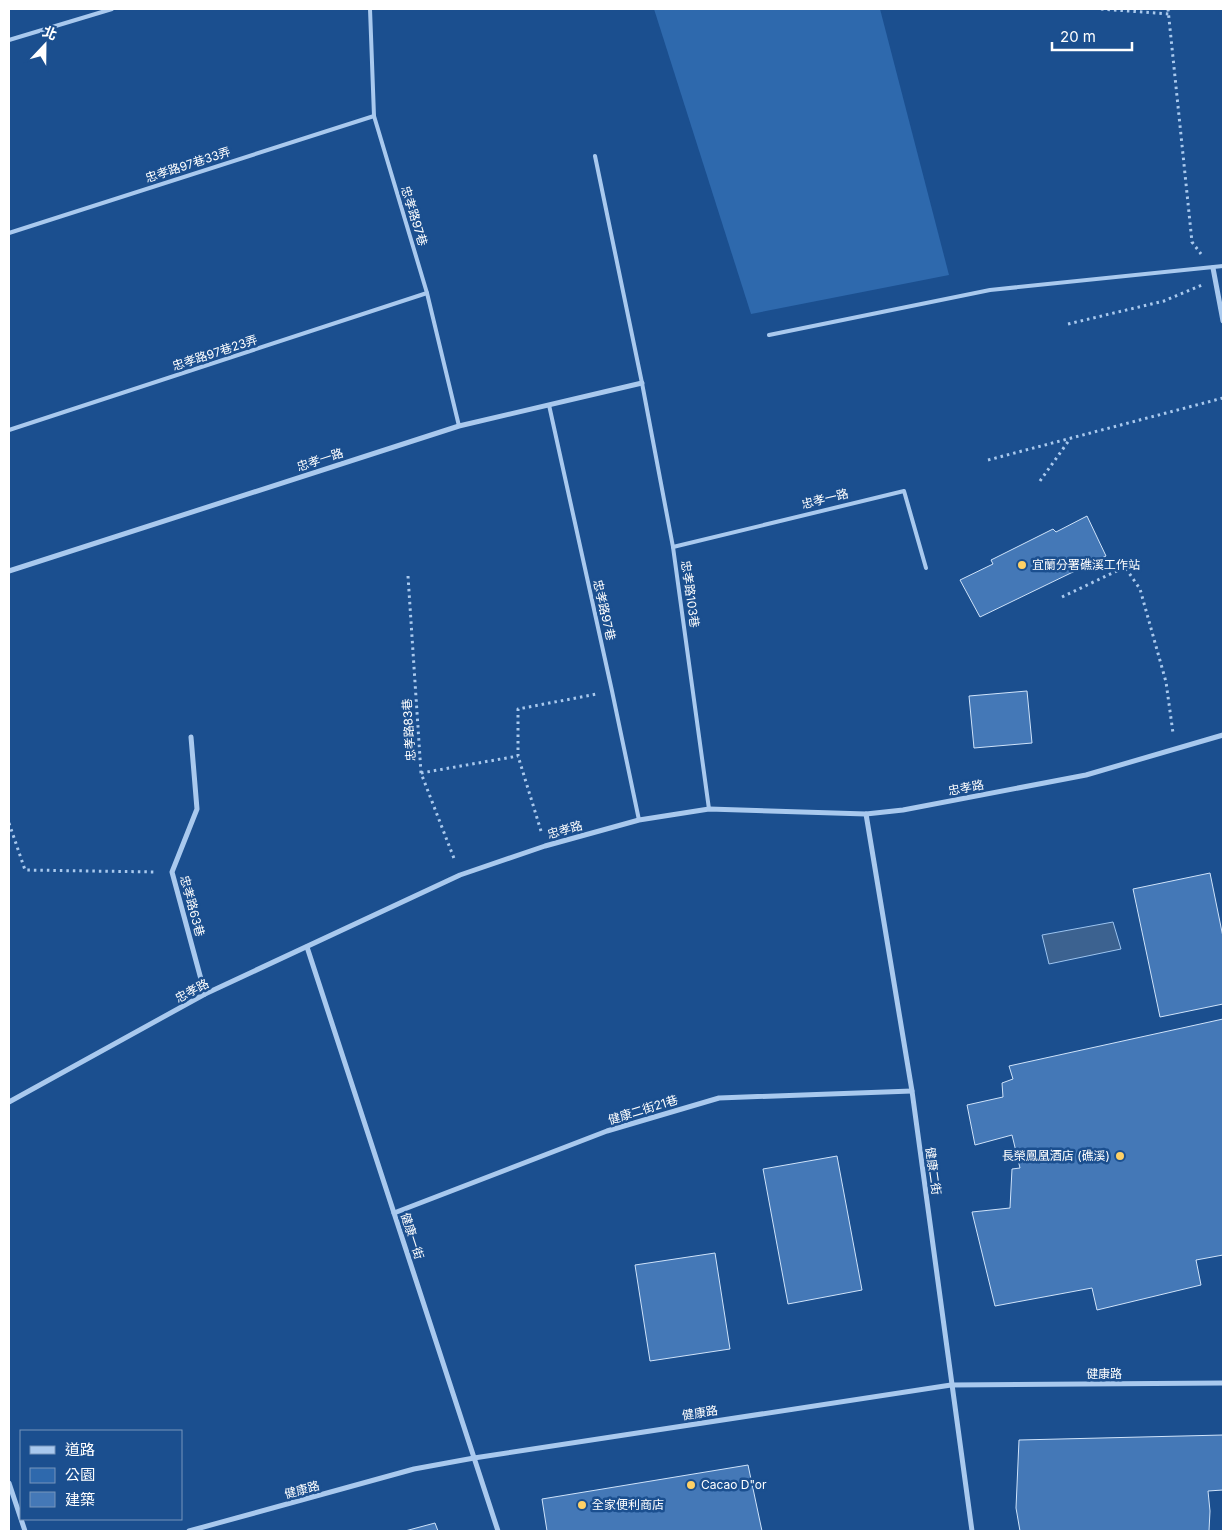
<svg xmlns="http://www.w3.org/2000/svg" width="1232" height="1540" font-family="Inter,'Noto Sans TC',sans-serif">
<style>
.green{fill:#2e69ad}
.water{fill:#3c6290;stroke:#9cc4f0}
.building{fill:#4478b7;stroke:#cfe3fa}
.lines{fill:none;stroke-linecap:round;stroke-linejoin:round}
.path{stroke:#a9c9ee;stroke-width:3;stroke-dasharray:2.5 4;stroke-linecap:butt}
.service{stroke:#a9c9ee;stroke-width:4}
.minor{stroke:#a9c9ee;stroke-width:5}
.poi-dot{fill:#ffd166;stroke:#1b4f8f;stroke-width:2}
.labels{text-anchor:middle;stroke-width:5;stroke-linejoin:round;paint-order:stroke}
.street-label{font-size:12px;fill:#fff;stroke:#1b4f8f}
.poi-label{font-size:12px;fill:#fff;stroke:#1b4f8f;text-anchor:start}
</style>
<rect width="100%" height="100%" fill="#1b4f8f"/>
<polygon class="green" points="654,9 880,9 949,275 751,314"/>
<polygon class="water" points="1113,922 1121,949 1049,964 1042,935"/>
<g class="building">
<polygon points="1087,516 1106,556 980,617 960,580 993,564 991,560 1053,529 1056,532"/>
<polygon points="1027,691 1032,743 974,748 969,696"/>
<polygon points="1210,873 1223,937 1223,1004 1160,1017 1133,889"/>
<polygon points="1223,1019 1223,1255 1196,1260 1201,1285 1097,1310 1092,1288 995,1306 972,1212 1010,1208 1012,1169 1020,1168 1012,1135 975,1145 967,1105 1003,1097 1002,1083 1013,1079 1009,1066"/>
<polygon points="837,1156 862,1290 788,1304 763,1169"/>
<polygon points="715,1253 730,1349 650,1361 635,1265"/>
<polygon points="1223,1435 1223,1490 1208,1491 1210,1511 1209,1531 1020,1531 1016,1508 1019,1440"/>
<polygon points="748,1465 762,1531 547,1531 542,1499"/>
<polygon points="435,1523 438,1531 405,1531"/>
</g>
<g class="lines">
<g class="path">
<polyline points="1101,9 1169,14"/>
<polyline points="1168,9 1192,242 1201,254"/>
<polyline points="1068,324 1164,301 1202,285"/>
<polyline points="988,460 1223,398"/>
<polyline points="1040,481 1070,439"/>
<polyline points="408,576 421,773 455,861"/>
<polyline points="1062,597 1125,567 1140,589 1166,682 1173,733"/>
<polyline points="421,773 518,756"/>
<polyline points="9,823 25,870 156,872"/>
<polyline points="541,831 518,756 518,709 597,694"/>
</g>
<g class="service">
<polyline points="370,9 374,116 427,293 459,426"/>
<polyline points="9,40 112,9"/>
<polyline points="595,156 642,383 673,547 709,809"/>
<polyline points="9,233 374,116"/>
<polyline points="769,335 990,290 1223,266"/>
<polyline points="549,405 612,691 639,820"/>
<polyline points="9,430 427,293"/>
<polyline points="673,547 904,491 926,568"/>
</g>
<g class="minor">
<polyline points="1213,268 1223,321"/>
<polyline points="9,571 459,426 642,383"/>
<polyline points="191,737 197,809 172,872 205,994"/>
<polyline points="866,814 912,1091 972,1531"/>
<polyline points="307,947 498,1531"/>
<polyline points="9,1102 205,994 460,875 545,846 639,820 709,809 866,814 903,810 1086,775 1223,735"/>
<polyline points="394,1213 607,1131 719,1098 912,1091"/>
<polyline points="9,1483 25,1531"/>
<polyline points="189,1531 414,1469 474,1458 951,1385 1223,1383"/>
</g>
</g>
<g class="poi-dot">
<circle cx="1022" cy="565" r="5"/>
<circle cx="1120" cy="1156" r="5"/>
<circle cx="691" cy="1485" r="5"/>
<circle cx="582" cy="1505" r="5"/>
</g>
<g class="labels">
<g class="street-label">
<text transform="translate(188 165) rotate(-18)" y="4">忠孝路97巷33弄</text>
<text transform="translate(414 216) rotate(73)" y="4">忠孝路97巷</text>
<text transform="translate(215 353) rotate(-18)" y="4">忠孝路97巷23弄</text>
<text transform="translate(320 460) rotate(-18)" y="4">忠孝一路</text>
<text transform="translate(825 499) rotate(-14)" y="4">忠孝一路</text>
<text transform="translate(690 594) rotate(82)" y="4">忠孝路103巷</text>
<text transform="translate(604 610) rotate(77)" y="4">忠孝路97巷</text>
<text transform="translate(409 730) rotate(-94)" y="4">忠孝路83巷</text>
<text transform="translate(966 788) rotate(-11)" y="4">忠孝路</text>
<text transform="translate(565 830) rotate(-16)" y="4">忠孝路</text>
<text transform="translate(192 906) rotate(75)" y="4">忠孝路63巷</text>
<text transform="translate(192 991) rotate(-28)" y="4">忠孝路</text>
<text transform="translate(643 1110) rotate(-17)" y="4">健康二街21巷</text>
<text transform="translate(933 1171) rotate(82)" y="4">健康二街</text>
<text transform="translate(412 1236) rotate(72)" y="4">健康一街</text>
<text x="1104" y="1378">健康路</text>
<text transform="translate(700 1413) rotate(-9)" y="4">健康路</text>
<text transform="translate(302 1490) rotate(-15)" y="4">健康路</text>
</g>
<g class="poi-label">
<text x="1032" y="569">宜蘭分署礁溪工作站</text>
<text x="1110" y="1160" text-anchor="end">長榮鳳凰酒店 (礁溪)</text>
<text x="701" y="1489">Cacao D"or</text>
<text x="592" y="1509">全家便利商店</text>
</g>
</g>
<rect width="1232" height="1540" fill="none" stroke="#ffffff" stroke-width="20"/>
<rect x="20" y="1430" width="162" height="90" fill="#1b4f8f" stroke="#7695bc"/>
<rect x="30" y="1446" width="25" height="8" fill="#a9c9ee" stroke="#7695bc"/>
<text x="65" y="1455" font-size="15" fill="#ffffff">道路</text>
<rect x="30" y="1468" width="25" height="15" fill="#2e69ad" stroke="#7695bc"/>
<text x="65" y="1480" font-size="15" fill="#ffffff">公園</text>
<rect x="30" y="1492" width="25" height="15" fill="#4478b7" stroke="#7695bc"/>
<text x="65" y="1505" font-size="15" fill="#ffffff">建築</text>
<g transform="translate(45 45) rotate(22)" stroke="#1b4f8f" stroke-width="4" paint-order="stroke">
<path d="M0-4L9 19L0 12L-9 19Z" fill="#ffffff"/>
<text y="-8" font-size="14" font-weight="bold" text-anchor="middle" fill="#ffffff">北</text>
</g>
<path d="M1052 42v8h80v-8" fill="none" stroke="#ffffff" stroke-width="2.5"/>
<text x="1060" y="42" font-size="15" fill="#ffffff" stroke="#1b4f8f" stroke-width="4" paint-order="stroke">20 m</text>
</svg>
